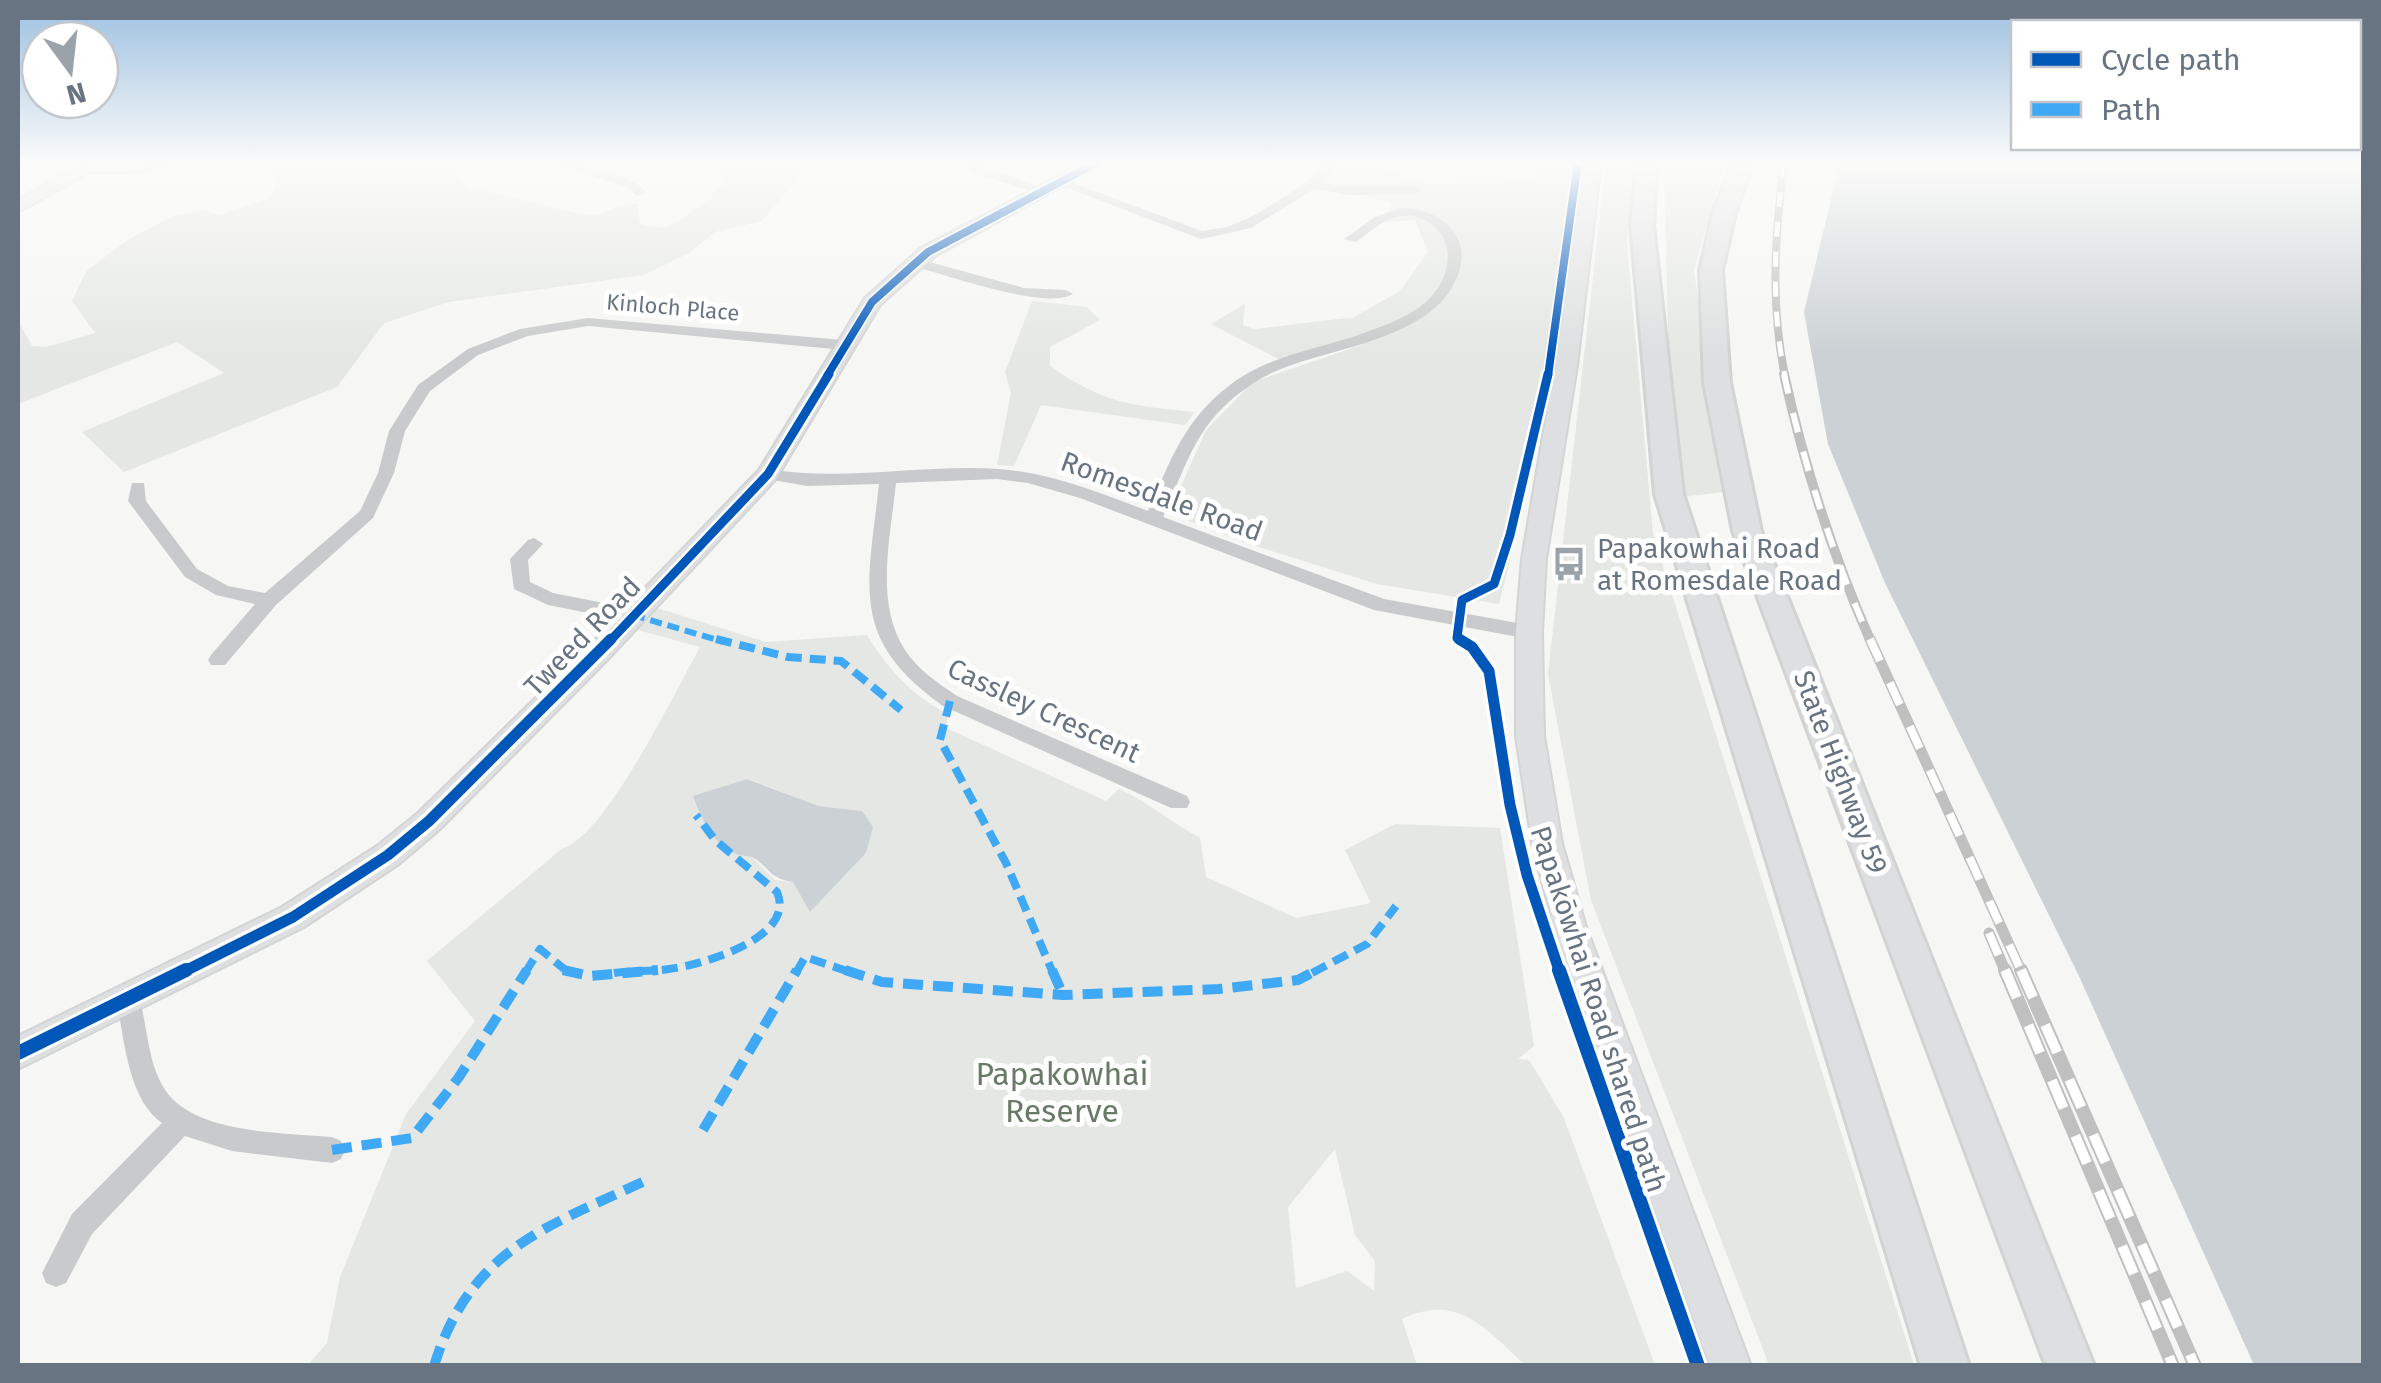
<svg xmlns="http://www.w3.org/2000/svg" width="2381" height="1383" font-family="'Fira Sans',sans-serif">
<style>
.green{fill:#e4e7e3;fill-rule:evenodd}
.water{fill:#cbd1d4}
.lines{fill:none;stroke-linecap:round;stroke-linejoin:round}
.secondary-casing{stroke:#d3d4d4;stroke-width:4}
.primary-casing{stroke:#d2d3d3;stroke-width:6}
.street{fill:#c9cacb;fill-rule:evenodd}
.secondary{fill:#dedfe0;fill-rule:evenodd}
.primary{fill:#dedfe0;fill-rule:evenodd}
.rail-far3-casing{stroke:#c0c0c1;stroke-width:8}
.rail-far2-casing{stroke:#c0c0c1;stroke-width:10}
.rail-far1-casing{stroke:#c0c0c1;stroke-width:11}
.rail-casing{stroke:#c0c0c1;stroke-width:14}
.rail-far3{stroke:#fff;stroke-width:5;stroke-dasharray:15;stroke-linecap:butt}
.rail-far2{stroke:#fff;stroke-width:6;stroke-dasharray:20;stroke-linecap:butt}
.rail-far1{stroke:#fff;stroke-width:8;stroke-dasharray:24;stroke-linecap:butt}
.rail{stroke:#fff;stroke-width:10;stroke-dasharray:30;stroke-linecap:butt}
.quiet-far2{stroke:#3fa9f5;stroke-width:6;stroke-dasharray:12 6;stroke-linecap:butt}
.quiet-far1{stroke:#3fa9f5;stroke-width:8;stroke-dasharray:16 8;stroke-linecap:butt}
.quiet{stroke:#3fa9f5;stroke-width:10;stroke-dasharray:20 10;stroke-linecap:butt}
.cycleway-far3-casing{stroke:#fff;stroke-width:11}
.cycleway-far2-casing{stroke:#fff;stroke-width:14}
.cycleway-far1-casing{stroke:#fff;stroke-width:18}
.cycleway-casing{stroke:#fff;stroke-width:20}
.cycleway-far3{stroke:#0057b8;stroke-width:8}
.cycleway-far2{stroke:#0057b8;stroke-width:9}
.cycleway-far1{stroke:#0057b8;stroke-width:11}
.cycleway{stroke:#0057b8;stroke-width:14}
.labels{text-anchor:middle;stroke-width:10;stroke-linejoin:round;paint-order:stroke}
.far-street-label{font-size:22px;fill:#697482;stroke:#fff}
.street-label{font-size:28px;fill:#697482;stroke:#fff}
.poi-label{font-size:28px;fill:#697482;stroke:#fff;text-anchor:start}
.near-park-label{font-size:32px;fill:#697a67;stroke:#fff}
</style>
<rect width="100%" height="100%" fill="#f6f6f5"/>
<g class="green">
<path d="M293,162H448L467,187L580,214L599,215L620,205L638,204L640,224C678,237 682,211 713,198L712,193L726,183L720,172L702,162L800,164L797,179L762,221L715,232L689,253L644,275L449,302L384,323L337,387L124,472L82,432L224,373L177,342L18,404V320L32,346L46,347L95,333L72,301L87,270L131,238L175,215L204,210L218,215L271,198L278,179L271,170Z"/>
<path d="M1536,162H1573C1555,311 1537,459 1499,604L1377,584L1240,541L1169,513L1206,430L1253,382L1364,344L1354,337L1282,361L1211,324L1245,304L1243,325L1254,329C1269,328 1347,317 1352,318L1400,291L1428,252L1415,220L1385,222L1392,203L1319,183L1334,170L1363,163L1428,184L1505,183L1536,176Z"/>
<polygon points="1606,162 1633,162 1627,244 1653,534 1914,1365 1769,1365 1591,900 1548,674"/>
<polygon points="1664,162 1725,162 1694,270 1725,492 1680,497 1668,336"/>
<path d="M1032,301L1087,307L1100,320L1050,347V366C1102,403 1132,406 1195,412L1185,425L1041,405L1014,466L997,465L1011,393L1005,372Z"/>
<path d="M657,608L766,642L867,635C889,670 911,695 948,714L946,728L1106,801L1119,789C1148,802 1172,823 1200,838L1206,877L1296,918L1371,903L1345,850L1395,824L1500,828L1534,1046L1518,1059L1529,1060L1564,1118L1655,1365H1525C1486,1329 1458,1292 1402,1319L1417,1365L307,1366L327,1343L340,1277L406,1114L475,1021L427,961L563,848C604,838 677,689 700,647L638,630ZM748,779L819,806L862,811L866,853L811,911L793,882L775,880L752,857ZM1335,1149L1355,1235L1375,1261L1374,1291L1347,1271L1296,1288L1288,1207Z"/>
</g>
<g class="water">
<polygon points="1840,162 2363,162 2363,1365 2254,1365 2078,974 1885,583 1828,444 1804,312"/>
<path d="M747,779L819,806L862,811L873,827L866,853L810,912L793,882C767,878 771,868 752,857C751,857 737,854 736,854C713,845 701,817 693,796Z"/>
</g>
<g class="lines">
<g class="secondary-casing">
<g id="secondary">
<polygon points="1085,162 1107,162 935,256 880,305 776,479 611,656 440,829 399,864 304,927 18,1069 18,1036 282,907 377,846 418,813 593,642 759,470 865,298 921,248"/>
<polygon points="1583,162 1601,162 1577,366 1546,559 1542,632 1544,736 1562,843 1586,927 1751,1366 1710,1366 1554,927 1532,843 1516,736 1516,632 1522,559 1555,366"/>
<polygon points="79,166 88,171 85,175 18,212 18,200"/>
</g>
</g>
<g class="primary-casing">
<g id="primary">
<polygon points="1637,162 1657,162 1653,225 1683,494 1969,1366 1921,1366 1655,494 1631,225"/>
<polygon points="1733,162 1753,162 1735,213 1722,270 1730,383 1761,531 2094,1366 2046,1366 1733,531 1704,383 1700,270 1713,213"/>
</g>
</g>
<g class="street">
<polygon points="158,162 178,162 141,174 79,175 73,171 79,167 141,166"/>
<path d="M549,162C575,162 632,173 647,193L636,196L629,188Z"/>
<polygon points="960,162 974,162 1047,190 1041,194 973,173"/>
<polygon points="1326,162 1339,162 1321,183 1350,187 1416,186 1422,190 1416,194 1350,195 1314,189 1251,228 1201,239 1052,182 1062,179 1202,231 1227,227 1255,215 1307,182"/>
<path d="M1401,208C1419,208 1436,213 1449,226C1461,239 1464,252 1460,268C1442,339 1334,346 1276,371C1262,377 1249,386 1237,395C1194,429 1185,469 1163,517L1384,599L1529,625L1536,627L1539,632L1536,637L1529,639L1374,610L1080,498L1028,483L997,479L896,483C891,535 874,603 905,650C918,670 938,683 957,696L1187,796L1190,802L1187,808H1171L943,706C848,639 868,586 879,484L807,486L762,478L760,474L768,469C845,482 922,464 999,469C1051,473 1100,493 1148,511C1171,460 1183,421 1230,385C1269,355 1319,349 1364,333C1385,325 1409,317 1426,302C1454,277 1459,231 1417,217C1393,210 1374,229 1356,242L1344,239L1375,217Z"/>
<path d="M915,258L1024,288L1066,290L1073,294C1047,311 943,274 910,265L908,262Z"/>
<polygon points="588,318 844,340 852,345 844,350 588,326 528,336 478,355 430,391 405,431 394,473 373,518 276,605 225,665 211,665 208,660 211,655 255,604 216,595 185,577 128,501 132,483 144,483 146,501 197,569 228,586 265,593 360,511 378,473 389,431 418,385 468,349 520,329"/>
<polygon points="534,538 543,544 528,560 530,582 553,593 640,610 642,615 640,620 633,622 548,605 514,589 510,559 528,540"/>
<path d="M128,989L137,992L140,1000C147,1027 148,1058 161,1083C187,1135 281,1132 332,1137L341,1141L345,1150L341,1159L332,1163L232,1151L185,1136L92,1234L66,1283L56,1287L46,1283L42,1273L72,1214L162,1123C127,1098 125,1039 116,1000L119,992Z"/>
</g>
<use href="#secondary" class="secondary"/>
<use href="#primary" class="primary"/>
<g class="rail-far3-casing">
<path id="rail-far3" d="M1784,162C1775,235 1770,304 1785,376"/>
</g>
<g class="rail-far2-casing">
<path id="rail-far2" d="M1784,374C1804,466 1833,556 1871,642"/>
</g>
<g class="rail-far1-casing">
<g id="rail-far1">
<polyline points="1870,639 2022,973"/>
<polyline points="1989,933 2006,973"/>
</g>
</g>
<g class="rail-casing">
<g id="rail">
<polyline points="2005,970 2173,1366"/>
<polyline points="2021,970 2195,1366"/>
</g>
</g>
<use href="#rail-far3" class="rail-far3"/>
<use href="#rail-far2" class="rail-far2"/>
<use href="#rail-far1" class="rail-far1"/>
<use href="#rail" class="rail"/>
<polyline class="quiet-far2" points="633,615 724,642"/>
<g class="quiet-far1">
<polyline points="716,639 788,657 841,661 901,710"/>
<polyline points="950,701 940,740 1006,863 1053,973"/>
<polyline points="525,973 540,949 569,973"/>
<path d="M614,973C632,970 650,972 669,969C701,965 797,938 777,892L715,840L696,815"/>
<polyline points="796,973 805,957 853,973"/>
<polyline points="1312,973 1367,944 1396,906"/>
</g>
<g class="quiet">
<polyline points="563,970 590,976 658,970"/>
<polyline points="845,970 882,982 1063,995 1219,989 1298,980 1317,970"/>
<polyline points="1052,970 1063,995"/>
<polyline points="703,1130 797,970"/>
<polyline points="332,1150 412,1138 459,1077 527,970"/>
<path d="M434,1366C471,1247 548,1227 651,1178"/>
</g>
<g class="cycleway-far3-casing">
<g id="cycleway-far3">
<polyline points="827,376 872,302 928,252 1098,162"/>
<polyline points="1548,376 1578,162"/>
</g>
</g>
<g class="cycleway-far2-casing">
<g id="cycleway-far2">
<polyline points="609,642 768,474 829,374"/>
<polyline points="1463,642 1457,638 1462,600 1494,584 1510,535 1548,374"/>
</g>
</g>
<g class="cycleway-far1-casing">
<g id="cycleway-far1">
<polyline points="1459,639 1472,647 1489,671 1510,805 1527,875 1560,973"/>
<polyline points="181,973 293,917 388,855 429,821 611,639"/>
</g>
</g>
<g class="cycleway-casing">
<g id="cycleway">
<polyline points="1559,970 1698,1366"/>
<polyline points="18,1053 186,970"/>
</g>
</g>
<use href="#cycleway-far3" class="cycleway-far3"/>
<use href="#cycleway-far2" class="cycleway-far2"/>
<use href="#cycleway-far1" class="cycleway-far1"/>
<use href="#cycleway" class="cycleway"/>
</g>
<linearGradient id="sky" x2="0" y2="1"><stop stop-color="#9cc0e0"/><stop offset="0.46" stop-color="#fbfbfa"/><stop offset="1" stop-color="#fbfbfa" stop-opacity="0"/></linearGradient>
<rect width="2381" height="355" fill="url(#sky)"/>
<defs>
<g id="bus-bare" transform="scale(2.7)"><path d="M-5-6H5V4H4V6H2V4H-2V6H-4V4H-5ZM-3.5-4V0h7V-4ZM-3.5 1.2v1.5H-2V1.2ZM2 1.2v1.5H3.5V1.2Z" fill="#9aa2aa" stroke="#fff" stroke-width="2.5" paint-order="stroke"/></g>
</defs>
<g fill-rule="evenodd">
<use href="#bus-bare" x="1569" y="564"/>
</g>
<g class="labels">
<g class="far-street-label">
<text transform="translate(673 307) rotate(5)" y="8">Kinloch Place</text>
</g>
<g class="street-label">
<text transform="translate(1162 496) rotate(20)" y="10">Romesdale Road</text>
<text transform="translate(582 636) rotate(-46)" y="10">Tweed Road</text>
<text transform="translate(1044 710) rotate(25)" y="10">Cassley Crescent</text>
<text transform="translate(1841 772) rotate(69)" y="10">State Highway 59</text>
<text transform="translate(1599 1009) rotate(72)" y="10">Papakōwhai Road shared path</text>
</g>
<g class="poi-label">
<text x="1597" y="558">Papakowhai Road<tspan x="1597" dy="32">at Romesdale Road</tspan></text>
</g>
<g class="near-park-label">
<text x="1062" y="1085">Papakowhai<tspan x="1062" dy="37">Reserve</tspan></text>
</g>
</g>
<rect width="2381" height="1383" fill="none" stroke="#697482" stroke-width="40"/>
<rect x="2011" y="20" width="350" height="130" fill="#ffffff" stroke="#c3c7cd" stroke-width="2.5"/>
<rect x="2031" y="52" width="50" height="15" fill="#0057b8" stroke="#c3c7cd" stroke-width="2.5"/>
<text x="2101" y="70" font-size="30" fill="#697482">Cycle path</text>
<rect x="2031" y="102" width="50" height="15" fill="#3fa9f5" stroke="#c3c7cd" stroke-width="2.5"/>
<text x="2101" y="120" font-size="30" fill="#697482">Path</text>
<g transform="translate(70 70) rotate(165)"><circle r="48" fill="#ffffff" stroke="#c3c7cd" stroke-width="2.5"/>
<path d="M0-8L18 38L0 25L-18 38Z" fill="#9aa2aa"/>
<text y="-15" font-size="28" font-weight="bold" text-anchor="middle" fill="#697482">N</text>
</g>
</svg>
